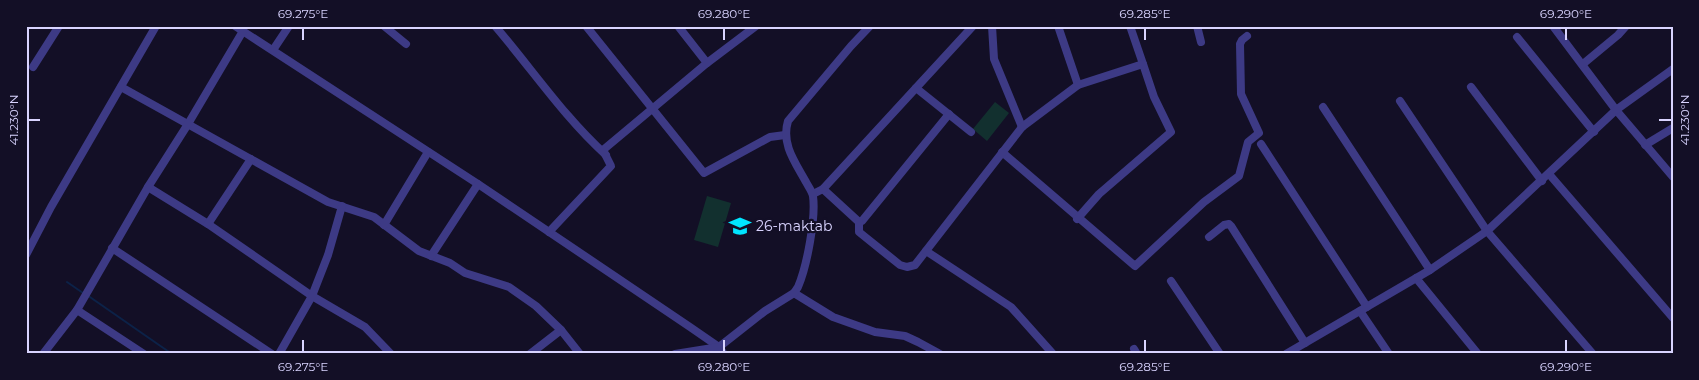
<svg xmlns="http://www.w3.org/2000/svg" width="1699" height="380" font-family="Montserrat,sans-serif">
<style>
.green{fill:#12302f}
.lines{fill:none;stroke-linecap:round;stroke-linejoin:round}
.stream{stroke:#0c2248;stroke-width:2}
.minor{stroke:#3d3a85;stroke-width:8}
.ticks{fill:none;stroke:#d9d4ff;stroke-width:2}
.labels{text-anchor:middle;stroke-width:4.5;stroke-linejoin:round;paint-order:stroke}
.poi-label{font-size:14px;fill:#d9d4ff;stroke:#130f26;text-anchor:start}
.neatline{fill:none;stroke:#d9d4ff;stroke-width:2}
.ticks-label{font-size:12px;text-anchor:middle;fill:#d9d4ff}
</style>
<rect width="100%" height="100%" fill="#130f26"/>
<g class="green">
<polygon points="995,102 1009,113 987,141 973,129"/>
<polygon points="707,196 731,203 718,247 694,240"/>
</g>
<g class="lines">
<g class="stream">
<polyline points="67,282 83,293"/>
<polyline points="87,295 172,354"/>
</g>
<g class="minor">
<polyline points="235,26 478,184 690,327 719,347 724,354"/>
<polyline points="384,26 406,44"/>
<path d="M495,26C532,69 564,117 606,155"/>
<polyline points="586,26 704,173 770,137 785,135"/>
<polyline points="678,26 707,63"/>
<polyline points="992,26 994,59 1022,127"/>
<polyline points="1058,26 1078,85"/>
<polyline points="1130,26 1143,64"/>
<polyline points="1197,26 1201,42"/>
<polyline points="1553,26 1616,110 1673,177"/>
<polyline points="1517,37 1594,132"/>
<polyline points="273,50 289,26"/>
<polyline points="1583,64 1618,35 1626,26"/>
<polyline points="33,67 59,26"/>
<polyline points="121,87 328,202 374,217 419,251 450,263 465,273 509,287 536,306 561,330 580,354"/>
<polyline points="1471,87 1542,181"/>
<polyline points="916,88 971,132"/>
<polyline points="1400,101 1487,231 1593,354"/>
<polyline points="1323,107 1430,270"/>
<polyline points="1261,144 1367,307"/>
<polyline points="1645,145 1673,128"/>
<polyline points="1002,152 1135,266 1204,202 1239,176 1248,142 1259,133 1241,94 1240,44 1242,40 1247,36"/>
<polyline points="1549,174 1673,318"/>
<polyline points="148,187 208,224 312,296 365,327 391,354"/>
<polyline points="823,189 859,222 862,221 949,114"/>
<polyline points="813,194 823,189 973,26"/>
<polyline points="859,222 859,232 900,265 907,267 915,265 1022,127 1078,85 1143,64 1154,97 1171,132 1099,194 1077,219"/>
<polyline points="208,224 251,159"/>
<polyline points="384,225 428,152"/>
<polyline points="549,232 611,166 603,150 707,63 756,26"/>
<polyline points="1209,237 1224,225 1229,224 1231,226 1305,343"/>
<polyline points="112,248 272,354"/>
<polyline points="926,251 1011,307 1053,354"/>
<polyline points="26,255 51,207 156,26"/>
<polyline points="431,256 478,184"/>
<polyline points="1416,278 1478,354"/>
<polyline points="1171,281 1220,354"/>
<polyline points="794,293 833,317 875,332 905,336 918,342 940,354"/>
<polyline points="77,310 144,354"/>
<polyline points="1360,311 1389,354"/>
<polyline points="1134,349 1137,354"/>
<polyline points="43,354 77,310 148,187 188,124 243,31"/>
<polyline points="279,354 312,296 328,255 342,206"/>
<polyline points="530,354 561,330"/>
<path d="M675,354L719,347L765,311L794,293L798,287C807,266 816,218 813,196C812,191 808,186 806,182C795,162 781,144 788,121L851,46L870,26"/>
<polyline points="1286,354 1430,270 1487,231 1616,110 1673,69"/>
</g>
</g>
<path class="ticks" d="M303,28V40M724,28V40M1145,28V40M1566,28V40M28,120H40M1659,120H1672M303,340V352M724,340V352M1145,340V352M1566,340V352"/>
<defs>
<g id="school-bare" transform="scale(1.725)"><path d="M0-5L7-2L0 1L-7-2ZM-4 1L0 2.5L4 1V4Q0 6-4 4Z" fill="#00e5ff" stroke="#130f26" stroke-width="2.5" paint-order="stroke"/></g>
</defs>
<g fill-rule="evenodd">
<use href="#school-bare" x="740" y="226"/>
</g>
<g class="labels">
<g class="poi-label">
<text x="756" y="231">26-maktab</text>
</g>
</g>
<rect width="1699" height="380" fill="none" stroke="#130f26" stroke-width="55"/>
<rect x="28" y="28" width="1644" height="324" class="neatline"/>
<g class="ticks-label">
<text x="303" y="18">69.275°E</text>
<text x="724" y="18">69.280°E</text>
<text x="1145" y="18">69.285°E</text>
<text x="1566" y="18">69.290°E</text>
<text transform="translate(14 120) rotate(-90)" y="4">41.230°N</text>
<text transform="translate(1685 120) rotate(-90)" y="4">41.230°N</text>
<text x="303" y="371">69.275°E</text>
<text x="724" y="371">69.280°E</text>
<text x="1145" y="371">69.285°E</text>
<text x="1566" y="371">69.290°E</text>
</g>
</svg>
